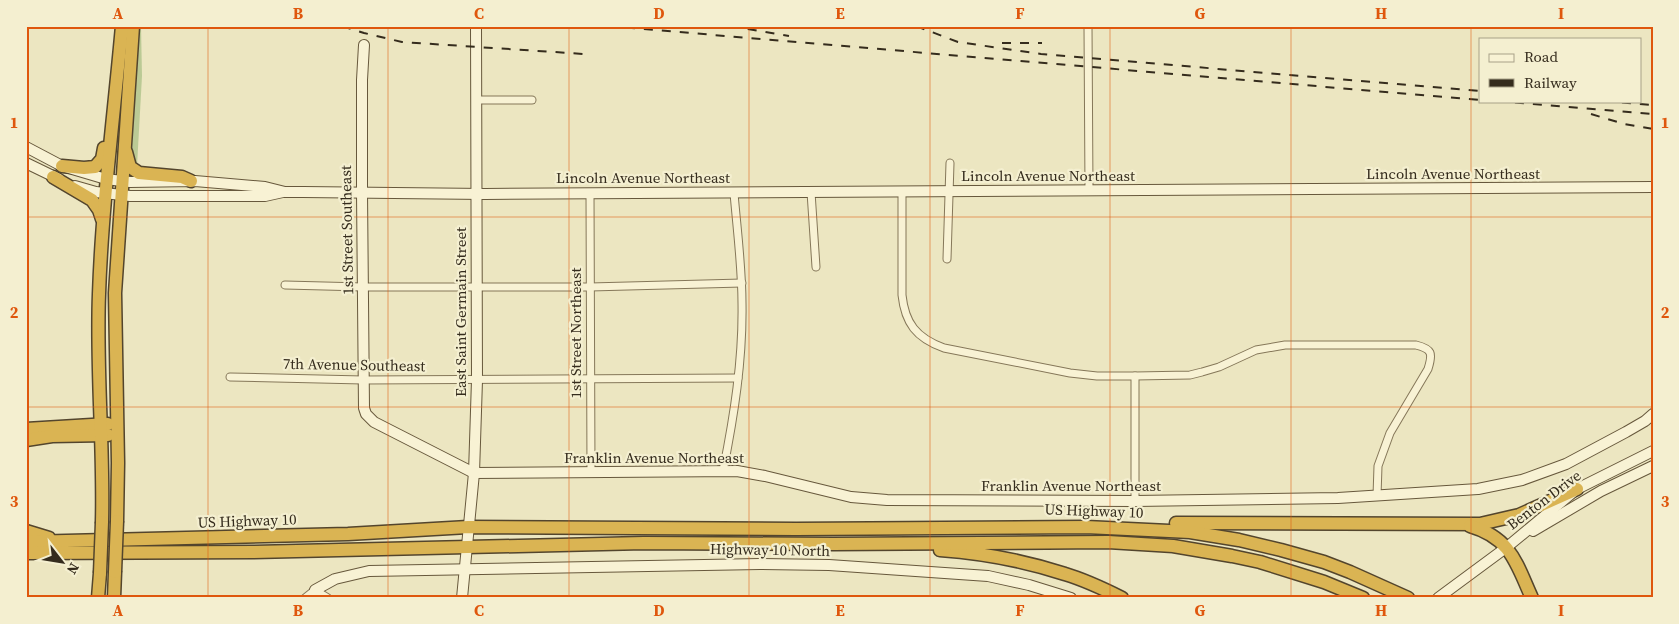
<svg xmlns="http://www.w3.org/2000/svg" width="1679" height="624" font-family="'Source Serif 4',serif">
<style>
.green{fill:#bbca95}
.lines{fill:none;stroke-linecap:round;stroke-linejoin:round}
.street-casing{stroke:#857759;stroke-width:9}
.secondary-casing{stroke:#67583c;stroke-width:12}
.highway-casing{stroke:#53452d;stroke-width:15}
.street{stroke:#f8f2d4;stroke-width:7}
.secondary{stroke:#f8f2d4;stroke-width:10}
.highway{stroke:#dab453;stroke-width:12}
.rail{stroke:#352c1d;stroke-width:2;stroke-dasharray:9 9;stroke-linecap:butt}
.highway-bridge-casing{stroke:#53452d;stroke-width:15;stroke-linecap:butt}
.highway-bridge{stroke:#dab453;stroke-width:12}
.grid{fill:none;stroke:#df570d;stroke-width:1;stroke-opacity:0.55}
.labels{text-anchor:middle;stroke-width:4.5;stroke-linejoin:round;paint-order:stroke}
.street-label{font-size:15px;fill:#352c1d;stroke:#f4efd0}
.neatline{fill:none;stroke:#df570d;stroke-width:2}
.grid-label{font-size:16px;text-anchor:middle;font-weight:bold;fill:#df570d}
</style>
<rect width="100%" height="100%" fill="#ece6c1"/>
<polygon class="green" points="138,26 141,26 142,76 137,166 129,157"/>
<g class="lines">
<g class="street-casing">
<g id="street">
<polyline points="1088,26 1089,191"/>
<polyline points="476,100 532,100"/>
<path d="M902,191V295C905,323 916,338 944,348L1070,373L1097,376H1135L1190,375L1202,372L1219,367L1256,350L1285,345H1416C1432,349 1433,353 1428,369L1390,433L1378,466L1377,496"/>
<polyline points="811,192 816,267"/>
<polyline points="590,193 591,472"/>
<polyline points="947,259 950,163"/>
<polyline points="285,285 363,287 590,287 742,283"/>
<polyline points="1135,376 1135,501"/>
<polyline points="230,377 363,380 738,378"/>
<path d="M723,471C734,416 743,360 742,303C742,267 737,229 734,193"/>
<polyline points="305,598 315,590 328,598"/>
</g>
</g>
<g class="secondary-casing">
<g id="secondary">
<polyline points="364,45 362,80 362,193 364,408 366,414 374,422 474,473 737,471 765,476 851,497 887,500 1135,501 1338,498 1478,489 1522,480 1566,464 1626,432 1645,421 1653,414"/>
<polyline points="26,147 62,166 106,179 130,182 195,181 265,187 285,192 303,192 485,194 1653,187"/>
<polyline points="26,163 59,179"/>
<polyline points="75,186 96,192 130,196 265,196 283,192"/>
<polyline points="1533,531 1601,491 1653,466"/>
<polyline points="315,590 335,579 369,571 760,564 829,565 988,576 1029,585 1071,598"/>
<polyline points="462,598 474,473 477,380 476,26"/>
<polyline points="1438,598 1507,547 1577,489 1653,451"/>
</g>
</g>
<g class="highway-casing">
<g id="highway">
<polyline points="126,152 130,167 139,173 182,177 191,181"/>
<polyline points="62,166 84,168 95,167 102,159 104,148"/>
<polyline points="53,177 92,200 99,210 102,219"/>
<polyline points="26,429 108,424"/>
<polyline points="26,440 52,436 108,435"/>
<polyline points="117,521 118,463 115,293 133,26"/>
<path d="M102,522C104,446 96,370 99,294C102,205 114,115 122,26"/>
<polyline points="1176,523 1480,524 1519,515 1577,489"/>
<path d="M1470,526C1511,538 1516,563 1532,598"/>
<polyline points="26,531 49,538"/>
<polyline points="26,542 348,534 468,527 796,529 1086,527 1190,532 1239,540 1281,550 1324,562 1350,572 1408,598"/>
<path d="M940,550C982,553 1025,561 1065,574C1085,580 1104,589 1122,598"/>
<polyline points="26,553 254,552 644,543 833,544 1108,542 1173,546 1232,556 1260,562 1324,582 1363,598"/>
<polyline points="98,598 100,573"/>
<polyline points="114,598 115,572"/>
</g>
</g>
<use href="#street" class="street"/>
<use href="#secondary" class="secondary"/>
<use href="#highway" class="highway"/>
<g class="rail">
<polyline points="342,26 364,33 402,42 584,54"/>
<polyline points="608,26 1480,100"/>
<polyline points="730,26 789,36"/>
<polyline points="916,26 958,42 1041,54 1480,91"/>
<polyline points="1002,43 1042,43"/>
<polyline points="1497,101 1653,114"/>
<polyline points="1604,101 1653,105"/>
<polyline points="1591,114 1624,124 1653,129"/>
</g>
<g class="highway-bridge-casing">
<g id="highway-bridge">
<polyline points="115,572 117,521"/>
<polyline points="100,573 102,522"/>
</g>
</g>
<use href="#highway-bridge" class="highway-bridge"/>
</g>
<path class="grid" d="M208,26V598M388,26V598M569,26V598M749,26V598M930,26V598M1110,26V598M1291,26V598M1471,26V598M26,217H1653M26,407H1653"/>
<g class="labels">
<g class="street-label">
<text x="1453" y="179">Lincoln Avenue Northeast</text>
<text x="1048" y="181">Lincoln Avenue Northeast</text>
<text x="643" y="183">Lincoln Avenue Northeast</text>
<text transform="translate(347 230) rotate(-91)" y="5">1st Street Southeast</text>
<text transform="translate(461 312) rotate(-90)" y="5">East Saint Germain Street</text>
<text transform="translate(576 333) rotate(-90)" y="5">1st Street Northeast</text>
<text transform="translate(354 365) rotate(1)" y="5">7th Avenue Southeast</text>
<text x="654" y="463">Franklin Avenue Northeast</text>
<text x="1071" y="491">Franklin Avenue Northeast</text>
<text transform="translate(1544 500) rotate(-37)" y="5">Benton Drive</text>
<text transform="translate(1094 511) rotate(2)" y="5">US Highway 10</text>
<text transform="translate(247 521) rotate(-2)" y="5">US Highway 10</text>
<text transform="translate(770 550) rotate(1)" y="5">Highway 10 North</text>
</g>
</g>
<rect width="1679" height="624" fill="none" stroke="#f4efd0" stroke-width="55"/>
<rect x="1479" y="38" width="162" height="65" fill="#f4efd0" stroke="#a8a188"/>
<rect x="1489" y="54" width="25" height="8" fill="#f8f2d4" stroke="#a8a188"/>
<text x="1524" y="62" font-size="15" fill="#352c1d">Road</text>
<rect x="1489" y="79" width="25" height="8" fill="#352c1d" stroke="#a8a188"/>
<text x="1524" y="88" font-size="15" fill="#352c1d">Railway</text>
<g transform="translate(62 562) rotate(121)" stroke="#f4efd0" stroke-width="4" paint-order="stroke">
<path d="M0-4L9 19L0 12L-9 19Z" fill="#352c1d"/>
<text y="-8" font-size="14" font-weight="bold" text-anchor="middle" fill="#352c1d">N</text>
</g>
<rect x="28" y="28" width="1624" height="568" class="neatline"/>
<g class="grid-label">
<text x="118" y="19">A</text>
<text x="298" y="19">B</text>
<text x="479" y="19">C</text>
<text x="659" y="19">D</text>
<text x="840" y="19">E</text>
<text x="1020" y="19">F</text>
<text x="1200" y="19">G</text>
<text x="1381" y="19">H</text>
<text x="1561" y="19">I</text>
<text x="14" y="128">1</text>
<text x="1665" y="128">1</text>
<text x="14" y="318">2</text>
<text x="1665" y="318">2</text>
<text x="14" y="507">3</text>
<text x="1665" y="507">3</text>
<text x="118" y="616">A</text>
<text x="298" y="616">B</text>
<text x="479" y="616">C</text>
<text x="659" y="616">D</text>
<text x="840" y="616">E</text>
<text x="1020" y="616">F</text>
<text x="1200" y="616">G</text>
<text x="1381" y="616">H</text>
<text x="1561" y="616">I</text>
</g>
</svg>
